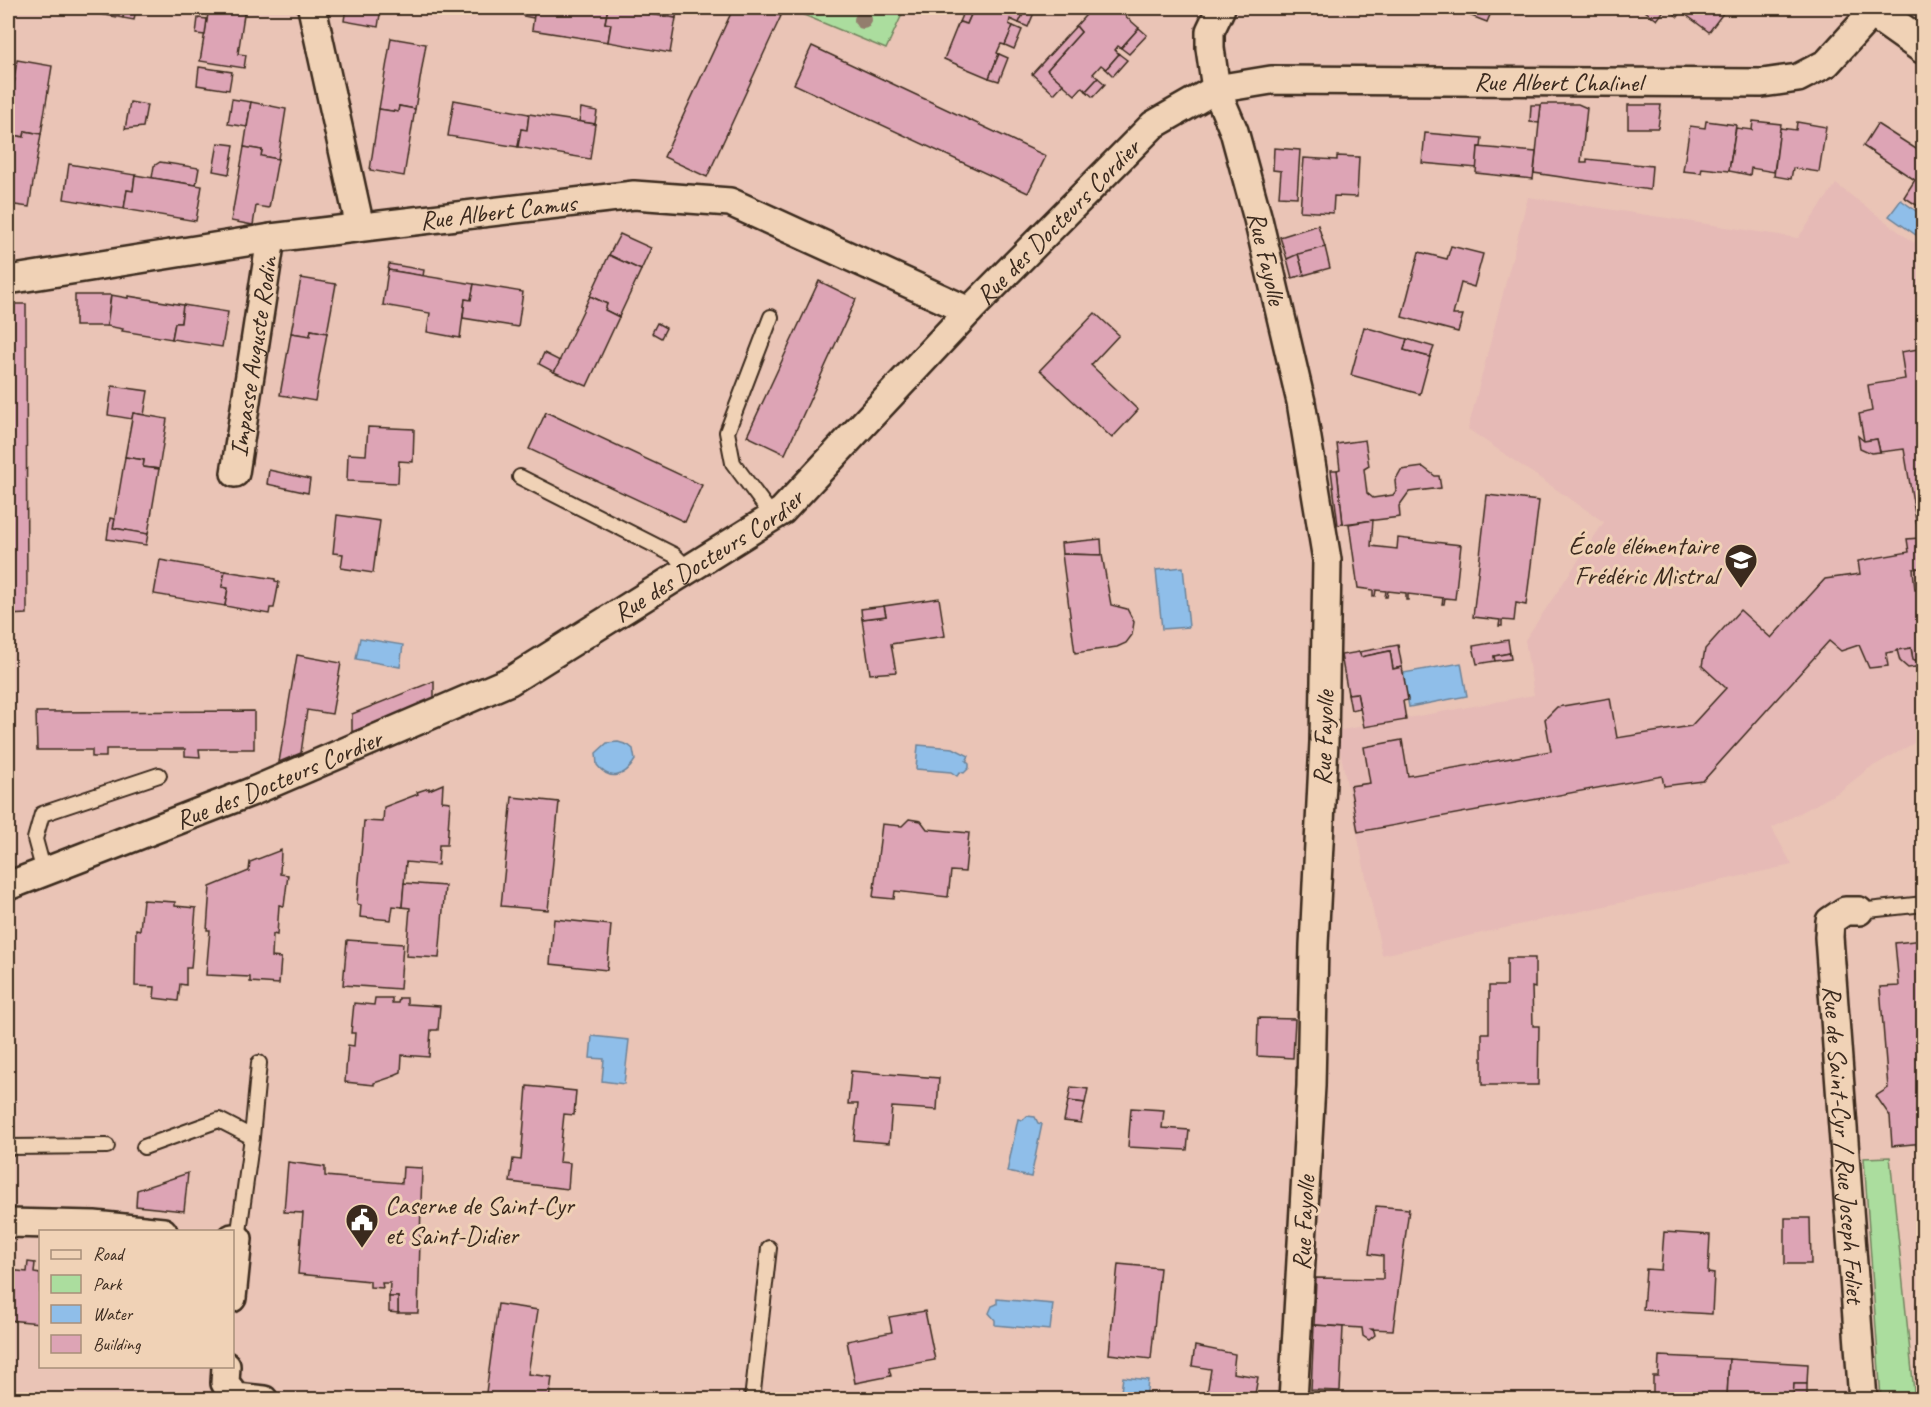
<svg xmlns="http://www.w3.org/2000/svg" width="1931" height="1407" font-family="Caveat,sans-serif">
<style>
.built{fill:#e6bab6}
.green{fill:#abdd9e;stroke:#73845e;stroke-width:1.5}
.water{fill:#8fbee9;stroke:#6d8398;stroke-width:1.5}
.building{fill:#dda4b5;stroke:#3b2a1e;stroke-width:1.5}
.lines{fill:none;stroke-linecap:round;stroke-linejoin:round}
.service-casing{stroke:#3b2a1e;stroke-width:18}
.minor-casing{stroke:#3b2a1e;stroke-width:32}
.tertiary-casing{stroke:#3b2a1e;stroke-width:38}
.service{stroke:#f0d2b6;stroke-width:14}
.minor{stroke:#f0d2b6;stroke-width:27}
.tertiary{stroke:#f0d2b6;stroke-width:33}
.tree{fill:#937e6d}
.labels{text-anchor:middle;stroke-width:6;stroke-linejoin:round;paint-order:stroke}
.street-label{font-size:26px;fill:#3b2a1e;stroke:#f0d2b6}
.poi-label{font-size:26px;fill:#3b2a1e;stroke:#f0d2b6;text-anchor:end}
</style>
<rect width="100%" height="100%" fill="#eac4b6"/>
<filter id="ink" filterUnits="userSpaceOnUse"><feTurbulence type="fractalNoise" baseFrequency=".0167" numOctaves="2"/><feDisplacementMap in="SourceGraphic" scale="12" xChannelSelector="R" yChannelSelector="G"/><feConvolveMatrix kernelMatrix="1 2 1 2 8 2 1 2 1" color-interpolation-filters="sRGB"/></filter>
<g filter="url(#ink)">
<polygon class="built" points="1836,184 1914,243 1923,231 1923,738 1868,769 1839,792 1772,828 1792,865 1382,955 1336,731 1534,695 1525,640 1604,522 1468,429 1528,197 1798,238"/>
<g class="green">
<polygon points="787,8 905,8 886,49"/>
<polygon points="1890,1157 1914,1391 1923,1391 1923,1399 1881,1399 1864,1158"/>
</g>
<g class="water">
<polygon points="1901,200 1923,216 1923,225 1916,235 1889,216"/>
<polygon points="1183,567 1189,627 1162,629 1156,570"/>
<polygon points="360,638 403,645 400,667 356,659"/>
<polygon points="1461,663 1467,696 1409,707 1403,673"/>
<path d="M618,742L628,745L633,749L635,760C625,777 610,782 597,765L596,753L607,743Z"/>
<polygon points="918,745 953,748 969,756 966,761 969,764 969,768 964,773 960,772 957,776 951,772 916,769"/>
<polygon points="592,1036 629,1040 624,1084 602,1081 604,1059 590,1058"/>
<polygon points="1027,1116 1035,1117 1038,1123 1042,1124 1031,1177 1007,1172 1018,1119 1023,1120"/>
<polygon points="997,1299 1053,1304 1050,1330 995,1325 995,1320 989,1313 992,1306 997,1304"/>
<polygon points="1123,1377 1148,1380 1146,1399 1120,1399"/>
</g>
<g class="building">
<polygon points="68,8 125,8 123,18 68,9"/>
<polygon points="125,8 136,8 134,20 123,18"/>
<polygon points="209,8 245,8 238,54 246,55 244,68 200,61"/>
<polygon points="346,8 381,8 378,27 344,21"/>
<polygon points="524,8 535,8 534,18 523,16"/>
<polygon points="535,8 608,8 605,23 611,24 608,42 532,30"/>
<polygon points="608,8 676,18 670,53 608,42 611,24 605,23"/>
<polygon points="645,8 677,8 676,18 644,13"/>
<polygon points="726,8 763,8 781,16 707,177 664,157 732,11"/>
<polygon points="965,8 974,8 967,24 959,22"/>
<polygon points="974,8 1026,8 1019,23 1010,19 1009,24 1013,26 1005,45 1001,44 997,53 999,54 989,78 944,59 959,22 967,24"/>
<polygon points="1026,8 1036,8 1028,27 1019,23"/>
<polygon points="1092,8 1116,8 1139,28 1121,48 1118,46 1115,50 1119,54 1106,69 1101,65 1093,74 1098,78 1086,91 1082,87 1075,95 1047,70 1081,32 1076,26"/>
<polygon points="1457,8 1493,8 1487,22 1456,10"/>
<polygon points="1641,8 1658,8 1663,12 1657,20"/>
<polygon points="1667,8 1677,8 1682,11 1678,17"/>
<polygon points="1677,8 1727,8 1709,32"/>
<polygon points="198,18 207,19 205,35 196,34"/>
<polygon points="1013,26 1022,30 1014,49 1005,45"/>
<polygon points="1076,26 1081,32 1047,70 1063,84 1054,94 1032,74"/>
<polygon points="1139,28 1147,35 1129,54 1121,48"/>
<polygon points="391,38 426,44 415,109 399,106 398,112 379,109"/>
<polygon points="812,46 1046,156 1028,193 794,84"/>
<polygon points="999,54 1008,58 999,81 989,78"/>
<polygon points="1119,54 1127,60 1113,76 1106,69"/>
<polygon points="17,60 52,66 41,134 25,131 24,137 8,134 8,119"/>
<polygon points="199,67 232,72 229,90 197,85"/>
<polygon points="8,78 15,79 12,91 8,91"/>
<polygon points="1098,78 1105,84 1093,97 1086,91"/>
<polygon points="232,99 251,102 247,127 228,124"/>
<polygon points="454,100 529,114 527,130 521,129 518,147 448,136"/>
<polygon points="130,102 147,105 143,127 125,129"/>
<polygon points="251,102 286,109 278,159 261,156 262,150 244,147"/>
<polygon points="1541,104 1578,104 1587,108 1581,162 1587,162 1587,159 1652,166 1650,190 1534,173"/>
<polygon points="1531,105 1541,105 1539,123 1530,122"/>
<polygon points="1628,105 1661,105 1658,128 1628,128"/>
<polygon points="399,106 415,109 404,176 370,170 379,109 398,112"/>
<polygon points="581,108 597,111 595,124 579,122"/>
<polygon points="529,114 595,124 590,159 518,147 521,129 527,130"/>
<polygon points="1706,121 1736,125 1729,171 1702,168 1701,173 1683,171 1690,126 1705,128"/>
<polygon points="1753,121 1781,124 1774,172 1751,168 1750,175 1729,171 1736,128 1752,130"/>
<polygon points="1797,122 1826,127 1819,172 1793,168 1791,179 1774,176 1780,128 1796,130"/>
<polygon points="1877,124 1924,154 1924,198 1918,206 1904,197 1915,180 1863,146"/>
<polygon points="25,131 41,134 29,207 8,204 8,134 24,137"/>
<polygon points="1425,133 1482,138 1481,147 1478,147 1477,168 1422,163"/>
<polygon points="218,143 234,145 229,174 213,171"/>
<polygon points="244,147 262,150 261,156 278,159 269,208 256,206 253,225 231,221"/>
<polygon points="1478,147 1536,152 1533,179 1476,173"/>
<polygon points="1274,148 1300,150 1297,197 1279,196 1281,171 1273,170"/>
<polygon points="1337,156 1359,157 1357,197 1334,196 1333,213 1300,211 1304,158 1337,160"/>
<polygon points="160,162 199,168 196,185 152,178 154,166"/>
<polygon points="69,164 135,175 133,191 127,190 124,209 64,199"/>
<polygon points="135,175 202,186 196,221 124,209 127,190 133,191"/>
<polygon points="1318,225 1325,247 1287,259 1280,237"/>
<polygon points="620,234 651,248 641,270 609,255"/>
<polygon points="1451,246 1483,254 1474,287 1461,283 1453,315 1463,315 1458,332 1402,317 1419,252 1447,259"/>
<polygon points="1325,247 1330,268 1304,275 1298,254"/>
<polygon points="1298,254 1304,275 1292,278 1287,259"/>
<polygon points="609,255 641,270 619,317 605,310 607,304 590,296"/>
<polygon points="389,264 424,270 423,276 388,270"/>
<polygon points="388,270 474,284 471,300 465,299 460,338 427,332 430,313 383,305"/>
<polygon points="301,278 336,284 327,333 311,330 310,336 291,333"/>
<polygon points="819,281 856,299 785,454 747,436"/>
<polygon points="474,284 523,292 518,327 463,318 465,299 471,300"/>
<polygon points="75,295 111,295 107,326 75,326"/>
<polygon points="111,295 128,298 128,296 183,305 181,323 175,323 172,339 122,331 123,329 107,326"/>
<polygon points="590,296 607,304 605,310 619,317 587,386 554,372"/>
<polygon points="8,304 26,304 27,614 8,615"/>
<polygon points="183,305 228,312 222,347 172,339 175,323 181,323"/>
<polygon points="1095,313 1119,335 1091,365 1138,410 1112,438 1040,370"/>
<polygon points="657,323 666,328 661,338 652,333"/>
<polygon points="1364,327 1407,339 1404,350 1430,357 1420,394 1351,375"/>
<polygon points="311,330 327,333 315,401 280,395 291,333 310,336"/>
<polygon points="1407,339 1434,347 1430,357 1404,350"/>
<polygon points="1924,348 1924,567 1913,569 1915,590 1924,589 1924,659 1913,660 1911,648 1886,653 1888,666 1869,668 1859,645 1841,651 1829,641 1703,781 1664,786 1662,776 1358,832 1350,786 1370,783 1364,747 1402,740 1408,776 1551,751 1545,719 1557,707 1610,698 1617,738 1691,726 1726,688 1702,666 1705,649 1740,610 1771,638 1825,579 1860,574 1858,561 1909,552 1907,539 1919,538 1904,449 1880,452 1877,439 1864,441 1859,414 1872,411 1868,385 1905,379 1901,352"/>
<polygon points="544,353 560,361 554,372 539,364"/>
<polygon points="112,386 148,391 144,415 133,413 132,419 108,415"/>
<polygon points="546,412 702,485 685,522 529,449"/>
<polygon points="133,413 167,419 159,469 143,467 144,460 125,457"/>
<polygon points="368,427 414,429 413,462 399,461 398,483 347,481 348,454 366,455"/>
<polygon points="1858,436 1864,441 1877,439 1880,452 1871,453 1860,448"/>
<polygon points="1365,440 1369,466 1364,469 1367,493 1373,498 1393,495 1396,491 1395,481 1401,470 1423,467 1435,476 1439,476 1441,488 1409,492 1399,506 1400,517 1343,524 1337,470 1340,469 1337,444"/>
<polygon points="125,457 144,460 143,467 159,469 148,534 113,528"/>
<polygon points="269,470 310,479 308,493 267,484"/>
<polygon points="1331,470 1337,470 1343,524 1338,525"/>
<polygon points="1487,495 1539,501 1526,605 1516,603 1514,621 1502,620 1502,626 1499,626 1500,620 1473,617"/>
<polygon points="337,515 380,521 373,573 341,568 343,554 333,553"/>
<polygon points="110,518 115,519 113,528 148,534 146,545 107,539"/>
<polygon points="1373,520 1371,546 1397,549 1398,538 1461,545 1455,599 1445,598 1444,604 1442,604 1443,598 1408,594 1408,600 1406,600 1406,593 1388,591 1387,597 1385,597 1386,591 1376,590 1375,596 1373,596 1373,590 1358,588 1349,524"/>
<polygon points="1101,539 1102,555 1062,554 1061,543"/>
<polygon points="1062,554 1102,555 1111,605 1127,609 1134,622 1132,635 1126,643 1117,647 1075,653"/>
<polygon points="160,560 225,571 222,587 228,588 225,606 154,594"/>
<polygon points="225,571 275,579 275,581 279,582 274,608 270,608 269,614 225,606 228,588 222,587"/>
<polygon points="939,598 945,636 891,644 896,672 870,674 862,619 886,616 884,606"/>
<polygon points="884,606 886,616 862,619 861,609"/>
<polygon points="1508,640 1510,653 1494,656 1495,661 1477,664 1473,646"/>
<polygon points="1398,645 1402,667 1393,669 1390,651 1361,657 1359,652"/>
<polygon points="1911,648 1913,660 1923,666 1908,668 1900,661 1897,650"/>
<polygon points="1390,651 1393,669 1402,667 1408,700 1403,701 1406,720 1364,727 1357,693 1348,694 1341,655 1359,652 1361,657"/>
<polygon points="1510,653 1511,659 1495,661 1494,656"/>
<polygon points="297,655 341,663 332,714 307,710 301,753 279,762"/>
<polygon points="434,681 434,699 352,732 352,714"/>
<polygon points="1357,693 1360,708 1351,710 1348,694"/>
<polygon points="254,711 254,749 199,749 200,757 185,756 185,749 106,749 106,757 92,757 92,750 37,750 36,712"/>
<polygon points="443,784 442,801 450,802 447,845 439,845 438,865 406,862 402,907 393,906 391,920 360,917 361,905 357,904 364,821 383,822 384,807 418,794 417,792 429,788 429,790"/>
<polygon points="512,797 559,802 548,910 501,906"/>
<polygon points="909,819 921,821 927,829 969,833 965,872 951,871 948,897 895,891 894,899 873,897 882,824 902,826"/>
<polygon points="281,850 280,874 288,875 284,906 279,905 277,935 273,934 272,957 281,958 279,984 250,982 250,977 206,975 210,930 207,930 210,887 249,871 250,862"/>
<polygon points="404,883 445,886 439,958 406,956 410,908 402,907"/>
<polygon points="143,900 175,902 175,906 196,908 191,968 186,968 186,985 180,984 178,1001 154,998 155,987 135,986 136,929 140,930"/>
<polygon points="554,919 611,925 607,970 550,964"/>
<polygon points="8,929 10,1081 8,1081"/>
<polygon points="347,940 403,944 400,989 343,985"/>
<polygon points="1924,940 1924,1143 1892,1146 1890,1116 1876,1096 1888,1088 1880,987 1899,986 1895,943"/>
<polygon points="1507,958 1535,958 1535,988 1532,987 1533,1026 1539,1026 1538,1085 1482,1085 1482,1033 1489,1033 1489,986 1507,986"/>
<polygon points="375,998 392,998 392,1003 398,1003 399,998 407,998 407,1004 440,1006 438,1030 431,1030 429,1057 402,1055 401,1072 394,1075 395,1076 374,1083 374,1085 345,1082 348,1045 354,1046 355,1033 351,1033 354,1003 374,1005"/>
<polygon points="1258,1018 1295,1019 1293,1058 1257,1056"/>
<polygon points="851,1071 939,1078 937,1110 892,1107 889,1143 854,1140 858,1104 848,1104"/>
<polygon points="527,1086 576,1091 574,1115 564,1114 559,1162 570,1163 568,1189 510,1182 513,1159 521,1160"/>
<polygon points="1071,1087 1088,1089 1085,1103 1068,1101"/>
<polygon points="1068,1101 1085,1103 1081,1123 1064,1121"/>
<polygon points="1131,1108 1164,1110 1162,1128 1189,1130 1187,1150 1128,1147"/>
<polygon points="288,1162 325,1167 325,1176 402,1183 403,1167 422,1168 418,1313 398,1313 398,1297 389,1297 390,1283 382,1283 383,1288 370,1287 370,1281 298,1274 303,1213 284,1212"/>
<polygon points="188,1173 184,1211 136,1206 137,1190"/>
<polygon points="1376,1206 1409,1209 1393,1330 1371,1329 1374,1331 1375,1335 1369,1340 1363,1336 1362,1328 1314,1325 1316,1278 1383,1279 1383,1256 1369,1254"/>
<polygon points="1785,1218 1810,1218 1811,1264 1785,1264"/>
<polygon points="1664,1232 1710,1235 1708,1273 1714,1274 1712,1314 1643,1310 1646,1269 1661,1270"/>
<polygon points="8,1260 9,1260 8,1270 27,1272 28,1262 35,1263 34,1273 40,1274 40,1323 8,1320"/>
<polygon points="1118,1264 1160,1268 1151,1359 1109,1354"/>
<polygon points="389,1297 398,1297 398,1313 389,1312"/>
<polygon points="498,1304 538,1310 528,1374 552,1377 549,1400 485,1400"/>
<polygon points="925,1311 935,1360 889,1368 891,1376 855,1383 847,1341 892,1332 889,1317"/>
<polygon points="1314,1325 1343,1327 1340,1391 1311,1390"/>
<polygon points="1195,1346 1235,1354 1233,1373 1258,1377 1254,1400 1206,1400 1211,1369 1192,1366"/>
<polygon points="1659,1356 1729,1359 1727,1398 1688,1396 1688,1400 1646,1400 1647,1393 1653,1393 1653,1376 1658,1376"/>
<polygon points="1729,1359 1808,1364 1807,1384 1794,1384 1793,1400 1727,1398"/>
<polygon points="1794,1384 1807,1384 1807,1400 1793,1400"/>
</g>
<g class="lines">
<g class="service-casing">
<g id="service">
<polyline points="771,317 727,432 733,463 773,517"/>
<polyline points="520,477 674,555 689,570"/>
<polyline points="44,872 35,839 42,814 159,775"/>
<polyline points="1859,911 1924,904"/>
<polyline points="252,1137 259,1063"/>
<polyline points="8,1147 107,1146"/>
<polyline points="144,1147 219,1120 252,1137 238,1239"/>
<polyline points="752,1400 769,1248"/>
</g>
</g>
<g class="minor-casing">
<g id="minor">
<polyline points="312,8 360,227"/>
<path id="s1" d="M1221,8L1210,31V48L1216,89L1234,131L1258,219L1301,402L1327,560L1324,742L1314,945L1311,1086L1293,1400"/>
<path id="s2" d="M8,280L271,238L634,195L730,202L969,311"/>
<path id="s3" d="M235,473L271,238"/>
<path id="s4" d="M8,886L251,792L510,681L782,511L969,311L1153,125L1216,89L1271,80L1762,83L1798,78L1827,63L1874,11"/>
<path id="s5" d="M1859,911H1845L1830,921L1829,937L1863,1400"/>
<polyline points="8,1223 94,1225 163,1232"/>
<polyline points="232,1238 238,1239 232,1298"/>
<polyline points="226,1366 225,1383 236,1397 264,1400"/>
</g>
</g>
<g class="tertiary-casing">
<polyline id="tertiary" points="1869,8 1924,47"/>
</g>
<use href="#service" class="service"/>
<use href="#minor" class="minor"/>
<use href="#tertiary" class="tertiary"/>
</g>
<circle class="tree" cx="863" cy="20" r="9"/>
</g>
<defs>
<g id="school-pin" transform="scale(1.725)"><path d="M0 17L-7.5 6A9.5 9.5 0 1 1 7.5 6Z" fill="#3b2a1e" stroke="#f0d2b6"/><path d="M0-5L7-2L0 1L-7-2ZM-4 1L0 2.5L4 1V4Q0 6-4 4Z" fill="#fff"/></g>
<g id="civic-pin" transform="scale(1.725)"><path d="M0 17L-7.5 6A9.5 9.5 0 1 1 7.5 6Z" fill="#3b2a1e" stroke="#f0d2b6"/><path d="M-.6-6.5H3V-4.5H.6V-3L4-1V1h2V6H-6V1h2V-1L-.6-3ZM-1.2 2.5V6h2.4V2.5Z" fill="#fff"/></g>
</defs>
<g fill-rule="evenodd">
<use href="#school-pin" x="1741" y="560"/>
<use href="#civic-pin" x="362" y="1220"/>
</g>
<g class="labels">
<g class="street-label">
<text dy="9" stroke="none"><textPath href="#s4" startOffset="1814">Rue Albert Chalinel</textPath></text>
<text dy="9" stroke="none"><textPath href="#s2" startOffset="495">Rue Albert Camus</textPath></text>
<text dy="9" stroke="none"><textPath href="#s4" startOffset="1263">Rue des Docteurs Cordier</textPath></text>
<text dy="9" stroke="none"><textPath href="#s1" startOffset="261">Rue Fayolle</textPath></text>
<text dy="9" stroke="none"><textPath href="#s3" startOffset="118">Impasse Auguste Rodin</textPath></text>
<text dy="9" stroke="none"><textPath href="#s4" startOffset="777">Rue des Docteurs Cordier</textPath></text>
<text transform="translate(1323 738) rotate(-88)" y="9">Rue Fayolle</text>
<text dy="9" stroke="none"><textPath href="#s4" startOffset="291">Rue des Docteurs Cordier</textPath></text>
<text dy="9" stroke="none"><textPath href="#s5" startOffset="256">Rue de Saint-Cyr / Rue Joseph Foliet</textPath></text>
<text transform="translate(1303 1223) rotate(-87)" y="9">Rue Fayolle</text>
</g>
<g class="poi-label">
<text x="1718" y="554">École élémentaire<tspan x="1718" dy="30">Frédéric Mistral</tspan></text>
<text x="385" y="1214" text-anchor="start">Caserne de Saint-Cyr<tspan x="385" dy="30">et Saint-Didier</tspan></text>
</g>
</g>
<rect width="1931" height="1407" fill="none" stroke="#f0d2b6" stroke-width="30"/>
<rect x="15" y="15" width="1901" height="1377" fill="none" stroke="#3b2a1e" stroke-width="2" filter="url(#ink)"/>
<rect x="39" y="1230" width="195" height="138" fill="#f0d2b6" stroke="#a88f79" stroke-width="1.5"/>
<rect x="51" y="1250" width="30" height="9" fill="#f0d2b6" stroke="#a88f79" stroke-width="1.5"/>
<text x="93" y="1260" font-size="18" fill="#3b2a1e">Road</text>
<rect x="51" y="1275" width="30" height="18" fill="#abdd9e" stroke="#a88f79" stroke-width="1.5"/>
<text x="93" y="1290" font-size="18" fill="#3b2a1e">Park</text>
<rect x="51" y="1305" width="30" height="18" fill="#8fbee9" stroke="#a88f79" stroke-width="1.5"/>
<text x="93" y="1320" font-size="18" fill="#3b2a1e">Water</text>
<rect x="51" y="1335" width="30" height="18" fill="#dda4b5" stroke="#a88f79" stroke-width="1.5"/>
<text x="93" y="1350" font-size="18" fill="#3b2a1e">Building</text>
</svg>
